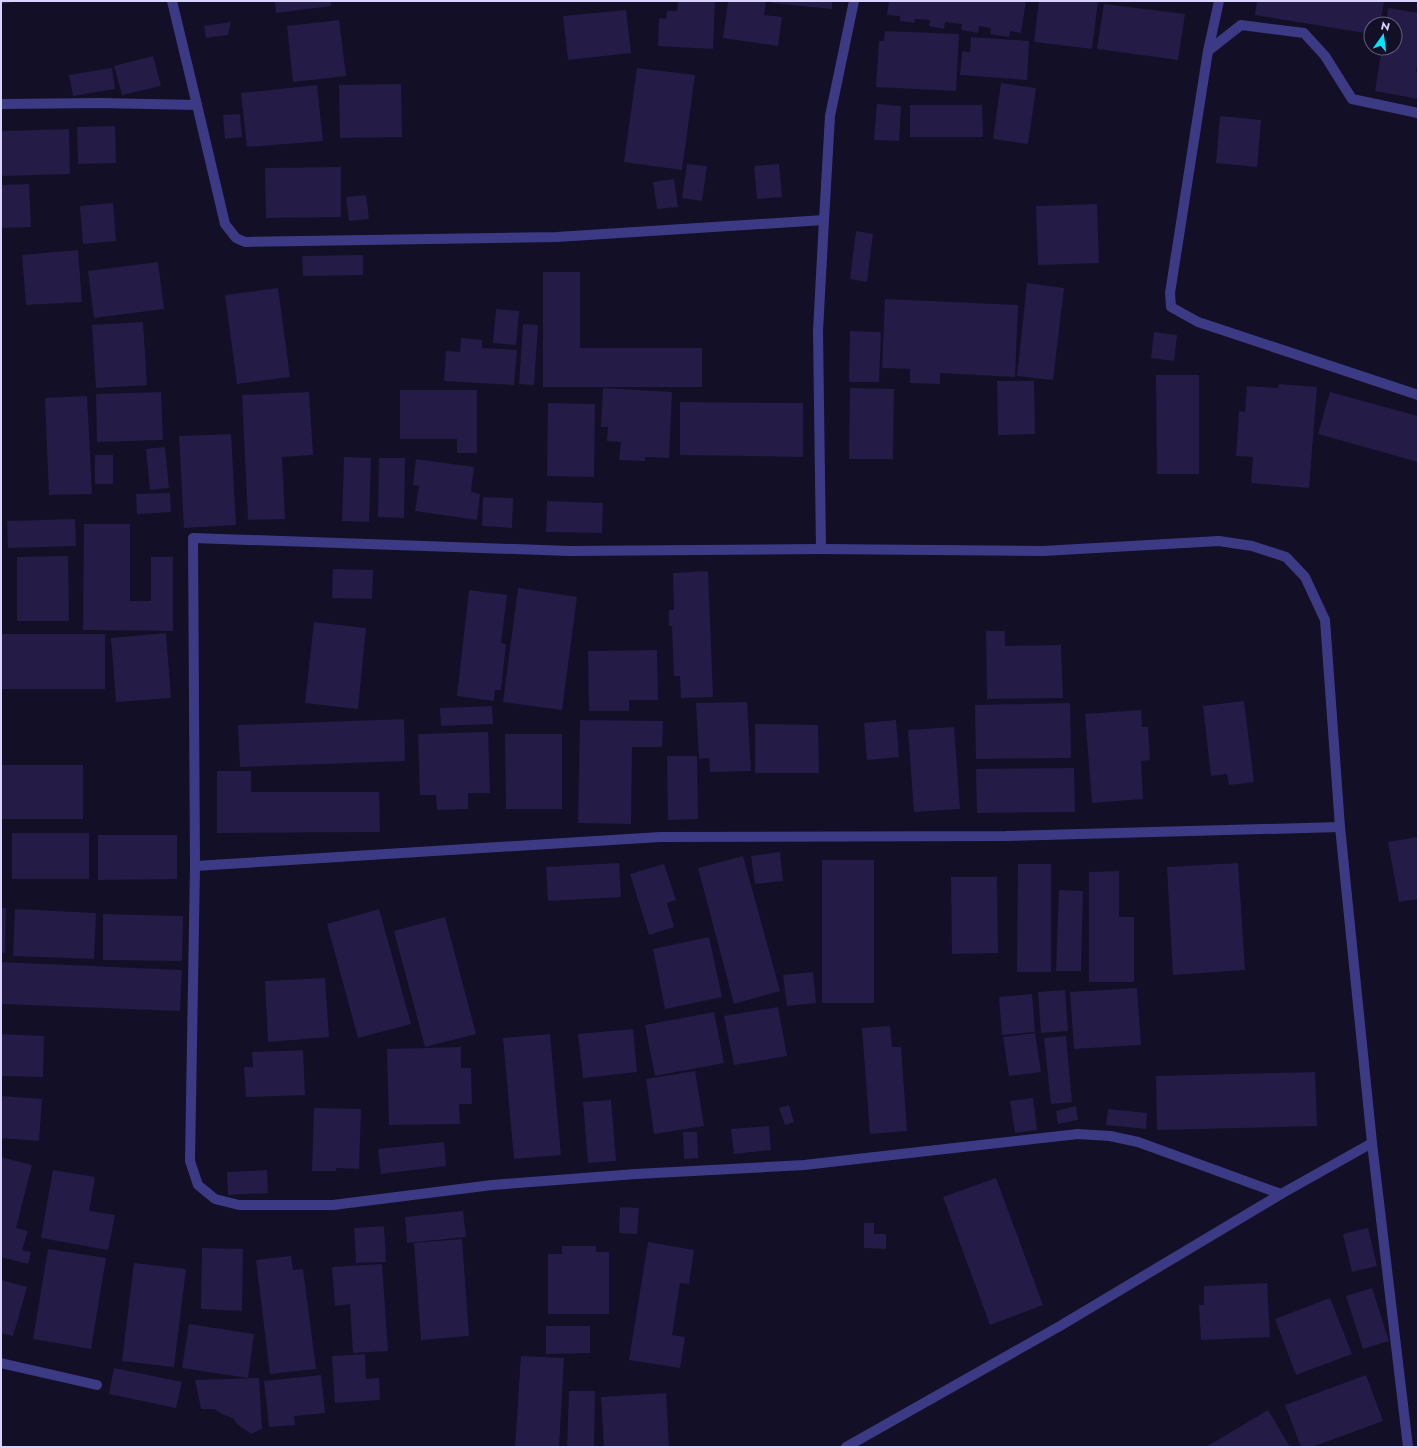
<svg xmlns="http://www.w3.org/2000/svg" width="1419" height="1448" font-family="Jost,sans-serif">
<style>
.building{fill:#241b47}
.lines{fill:none;stroke-linecap:round;stroke-linejoin:round}
.street{stroke:#3d3a85;stroke-width:10}
</style>
<rect width="100%" height="100%" fill="#130f26"/>
<g class="building">
<polygon points="1,1 14,1 14,2 1,4"/>
<polygon points="275,1 331,1 331,6 276,13"/>
<polygon points="678,1 715,1 713,49 658,46 659,18 666,19 667,11 677,11"/>
<polygon points="728,1 766,1 764,15 782,17 778,46 723,38"/>
<polygon points="772,1 832,1 832,9 772,3"/>
<polygon points="889,1 1026,1 1021,33 1010,31 1009,37 990,34 991,28 979,26 978,33 961,30 962,24 945,22 944,29 929,26 930,20 915,19 914,23 900,21 900,16 887,15"/>
<polygon points="1039,1 1098,1 1092,49 1034,42"/>
<polygon points="1257,1 1384,1 1380,24 1371,24 1371,34 1255,15"/>
<polygon points="1104,4 1185,14 1178,60 1097,49"/>
<polygon points="1388,8 1418,13 1418,60 1416,72 1418,72 1418,99 1375,91 1382,48 1395,48 1395,24 1386,24"/>
<polygon points="626,10 631,53 568,60 563,16"/>
<polygon points="339,20 346,76 293,82 287,26"/>
<polygon points="231,22 228,35 206,38 204,26"/>
<polygon points="885,31 959,34 956,91 876,87 879,41 884,41"/>
<polygon points="971,37 1029,41 1027,80 960,75 962,51 970,52"/>
<polygon points="153,56 161,86 122,95 114,66"/>
<polygon points="112,68 115,89 73,96 69,75"/>
<polygon points="637,68 695,75 682,170 624,162"/>
<polygon points="1001,83 1036,88 1028,144 993,139"/>
<polygon points="401,84 402,137 340,138 339,85"/>
<polygon points="317,85 323,141 247,147 241,93"/>
<polygon points="877,104 901,106 899,141 874,140"/>
<polygon points="910,105 982,105 983,137 910,137"/>
<polygon points="240,114 242,137 225,139 223,115"/>
<polygon points="1220,116 1261,120 1257,167 1216,163"/>
<polygon points="115,126 116,163 78,164 77,127"/>
<polygon points="69,129 70,174 1,176 1,131"/>
<polygon points="687,164 707,166 702,201 682,198"/>
<polygon points="779,164 782,197 757,199 754,166"/>
<polygon points="341,167 341,217 266,218 265,168"/>
<polygon points="674,179 678,207 657,209 653,182"/>
<polygon points="29,184 31,227 1,228 1,185"/>
<polygon points="366,195 369,219 349,221 346,197"/>
<polygon points="113,203 116,241 83,244 80,206"/>
<polygon points="1097,204 1099,263 1038,265 1036,206"/>
<polygon points="856,231 873,234 867,282 850,279"/>
<polygon points="78,250 82,302 26,305 22,255"/>
<polygon points="363,255 363,275 303,276 302,256"/>
<polygon points="158,262 164,309 94,318 88,271"/>
<polygon points="543,272 580,272 580,348 702,348 702,387 543,387"/>
<polygon points="1027,283 1064,288 1053,380 1017,376"/>
<polygon points="278,288 290,377 237,384 225,295"/>
<polygon points="885,299 1018,305 1015,377 940,373 940,384 910,383 910,369 882,368"/>
<polygon points="496,309 519,311 516,345 493,343"/>
<polygon points="143,322 147,385 96,388 92,325"/>
<polygon points="523,324 538,325 534,385 519,384"/>
<polygon points="850,331 881,332 879,382 849,382"/>
<polygon points="1154,332 1177,335 1174,361 1151,358"/>
<polygon points="461,338 482,340 482,348 517,350 514,385 444,381 446,351 460,352"/>
<polygon points="1156,375 1199,375 1199,474 1157,474"/>
<polygon points="997,381 1034,381 1035,434 998,435"/>
<polygon points="1279,384 1317,387 1309,488 1251,483 1253,457 1236,456 1239,411 1245,412 1247,386 1278,388"/>
<polygon points="603,388 672,392 669,458 645,457 645,461 619,460 621,442 607,441 608,427 601,427"/>
<polygon points="850,388 894,389 893,459 849,459"/>
<polygon points="400,390 477,390 477,453 457,453 457,439 400,439"/>
<polygon points="161,392 163,440 97,442 96,394"/>
<polygon points="309,392 313,455 282,457 285,519 248,520 242,395"/>
<polygon points="1330,392 1418,416 1418,462 1318,434"/>
<polygon points="87,396 92,494 49,495 45,398"/>
<polygon points="680,402 803,403 803,457 680,455"/>
<polygon points="548,403 595,404 594,477 547,476"/>
<polygon points="231,434 236,525 184,528 179,436"/>
<polygon points="165,447 169,488 150,490 146,449"/>
<rect x="95" y="455" width="18" height="29"/>
<polygon points="344,457 371,458 369,522 342,521"/>
<polygon points="379,458 405,458 404,518 378,517"/>
<polygon points="416,459 474,467 471,492 480,494 477,520 415,511 419,486 413,485"/>
<polygon points="170,493 171,512 137,514 136,494"/>
<polygon points="483,497 513,498 512,528 482,526"/>
<polygon points="547,501 603,503 602,533 546,532"/>
<polygon points="75,519 76,546 8,548 7,521"/>
<polygon points="84,524 130,524 130,601 151,601 151,557 173,557 173,631 83,630"/>
<polygon points="68,556 69,621 17,621 17,557"/>
<polygon points="333,569 373,570 372,599 332,598"/>
<polygon points="708,571 713,697 681,698 680,676 674,676 672,626 669,626 669,610 674,610 673,573"/>
<polygon points="518,588 577,597 562,710 503,702"/>
<polygon points="469,590 507,595 501,643 506,644 501,690 495,690 494,701 457,696"/>
<polygon points="314,622 366,628 358,709 305,703"/>
<polygon points="986,631 1005,631 1005,646 1061,645 1063,698 987,699"/>
<polygon points="166,633 171,698 116,702 111,638"/>
<rect x="1" y="634" width="104" height="55"/>
<polygon points="657,650 658,700 629,700 629,711 589,711 588,651"/>
<polygon points="1244,701 1254,782 1229,785 1227,774 1211,776 1203,706"/>
<polygon points="747,702 751,771 710,772 709,758 699,759 696,703"/>
<polygon points="1070,703 1071,758 976,759 975,705"/>
<polygon points="492,706 493,724 441,726 440,708"/>
<polygon points="1141,710 1142,727 1148,727 1150,760 1141,761 1143,799 1092,803 1085,714"/>
<polygon points="404,719 405,761 240,767 238,725"/>
<polygon points="580,720 663,721 662,747 632,747 631,824 578,823"/>
<polygon points="896,720 899,757 867,760 864,723"/>
<polygon points="755,724 818,725 819,773 755,773"/>
<polygon points="954,727 960,809 914,812 908,730"/>
<polygon points="488,732 490,793 468,793 468,809 437,810 436,795 420,795 418,734"/>
<polygon points="505,734 562,734 562,809 506,809"/>
<polygon points="667,756 697,756 698,819 668,820"/>
<rect x="1" y="765" width="82" height="54"/>
<polygon points="1074,768 1075,812 977,813 976,769"/>
<polygon points="217,771 251,771 251,792 379,792 380,832 217,833"/>
<rect x="12" y="833" width="77" height="46"/>
<polygon points="98,835 177,835 177,879 98,880"/>
<polygon points="1418,837 1418,899 1399,902 1388,842"/>
<polygon points="780,852 783,881 755,884 751,856"/>
<polygon points="743,856 780,991 734,1004 698,868"/>
<rect x="822" y="860" width="52" height="143"/>
<polygon points="619,863 621,897 548,901 546,867"/>
<polygon points="1238,863 1245,970 1173,975 1167,867"/>
<polygon points="664,864 676,900 667,903 674,927 649,935 630,874"/>
<polygon points="1018,864 1051,864 1051,972 1017,972"/>
<polygon points="1119,871 1119,917 1134,917 1134,982 1089,982 1089,872"/>
<polygon points="951,877 997,877 998,953 952,954"/>
<polygon points="1059,890 1083,891 1081,971 1056,971"/>
<polygon points="1,908 6,908 5,953 1,953"/>
<polygon points="15,909 96,913 94,959 13,956"/>
<polygon points="379,909 411,1024 358,1038 327,924"/>
<polygon points="103,914 183,916 182,961 103,960"/>
<polygon points="445,917 476,1034 425,1047 394,931"/>
<polygon points="709,937 722,997 665,1009 653,949"/>
<polygon points="1,962 182,970 180,1011 1,1004"/>
<polygon points="813,972 816,1003 787,1006 783,975"/>
<polygon points="325,978 329,1037 268,1042 265,981"/>
<polygon points="1137,988 1141,1045 1074,1049 1070,992"/>
<polygon points="1065,990 1068,1031 1041,1033 1038,992"/>
<polygon points="1032,994 1035,1032 1002,1035 999,997"/>
<polygon points="778,1007 787,1056 734,1065 724,1016"/>
<polygon points="714,1012 724,1063 655,1076 645,1025"/>
<polygon points="890,1026 892,1047 901,1047 907,1131 870,1134 862,1028"/>
<polygon points="633,1029 637,1072 583,1078 578,1034"/>
<polygon points="1035,1033 1041,1072 1009,1076 1003,1037"/>
<polygon points="1,1034 44,1036 43,1077 1,1076"/>
<polygon points="550,1034 561,1155 514,1159 503,1038"/>
<polygon points="1066,1036 1072,1102 1051,1104 1044,1038"/>
<polygon points="461,1047 461,1068 471,1068 472,1104 459,1104 460,1124 389,1125 387,1049"/>
<polygon points="303,1050 305,1095 246,1097 244,1067 253,1067 252,1052"/>
<polygon points="695,1071 704,1126 654,1134 646,1079"/>
<polygon points="1315,1072 1317,1126 1157,1130 1156,1076"/>
<polygon points="1,1096 42,1099 39,1141 1,1138"/>
<polygon points="1033,1098 1037,1130 1015,1133 1010,1101"/>
<polygon points="611,1100 616,1161 588,1163 583,1102"/>
<polygon points="789,1105 794,1122 785,1125 779,1108"/>
<polygon points="1076,1106 1078,1120 1058,1124 1056,1111"/>
<polygon points="314,1108 361,1109 359,1169 336,1168 336,1171 312,1171"/>
<polygon points="1108,1109 1147,1113 1146,1129 1106,1125"/>
<polygon points="769,1126 771,1150 734,1154 731,1129"/>
<polygon points="683,1132 697,1132 698,1158 684,1159"/>
<polygon points="444,1142 446,1166 381,1174 378,1149"/>
<polygon points="1,1157 32,1165 16,1228 28,1231 22,1250 31,1252 28,1264 1,1257"/>
<polygon points="53,1170 95,1177 89,1211 115,1215 108,1250 41,1238"/>
<polygon points="267,1170 268,1193 228,1195 227,1172"/>
<polygon points="996,1178 1043,1305 990,1325 943,1197"/>
<polygon points="620,1207 639,1208 637,1234 619,1233"/>
<polygon points="463,1211 466,1237 407,1243 405,1217"/>
<polygon points="864,1223 874,1223 874,1234 886,1234 886,1249 864,1248"/>
<polygon points="384,1226 386,1262 356,1263 354,1228"/>
<polygon points="1368,1228 1377,1266 1352,1272 1343,1234"/>
<polygon points="462,1239 469,1336 421,1340 414,1243"/>
<polygon points="648,1242 694,1250 689,1284 680,1283 672,1335 685,1337 680,1368 629,1360"/>
<polygon points="562,1246 596,1246 596,1252 609,1252 609,1314 548,1314 548,1254 562,1254"/>
<polygon points="202,1248 243,1249 242,1311 201,1309"/>
<polygon points="48,1249 106,1258 91,1349 33,1339"/>
<polygon points="291,1256 293,1270 303,1269 316,1369 270,1374 256,1260"/>
<polygon points="134,1263 186,1269 174,1367 122,1361"/>
<polygon points="382,1264 388,1351 353,1353 350,1304 335,1306 332,1267"/>
<polygon points="1,1280 27,1287 13,1336 1,1333"/>
<polygon points="1267,1283 1270,1337 1201,1340 1199,1305 1204,1305 1204,1286"/>
<polygon points="1372,1288 1389,1341 1363,1349 1346,1296"/>
<polygon points="1330,1298 1352,1354 1296,1375 1275,1319"/>
<polygon points="189,1324 254,1334 248,1378 182,1368"/>
<polygon points="546,1326 590,1326 590,1353 546,1354"/>
<polygon points="365,1354 366,1379 379,1378 380,1400 335,1403 332,1356"/>
<polygon points="521,1356 564,1358 559,1447 515,1447"/>
<polygon points="114,1368 182,1382 176,1408 109,1394"/>
<polygon points="321,1375 325,1413 294,1416 295,1425 269,1427 264,1381"/>
<polygon points="1366,1375 1383,1421 1312,1447 1301,1447 1285,1405"/>
<polygon points="259,1378 262,1429 251,1434 237,1424 233,1418 224,1415 214,1409 201,1409 195,1380"/>
<polygon points="569,1391 595,1391 594,1447 567,1447"/>
<polygon points="666,1393 669,1447 604,1447 601,1397"/>
<polygon points="1268,1410 1290,1447 1206,1447"/>
</g>
<g class="lines">
<g class="street">
<polyline points="172,1 197,105"/>
<polyline points="1219,1 1208,51 1170,293 1171,307 1198,322 1418,395"/>
<polyline points="1208,51 1241,25 1304,33 1325,56 1352,99 1418,113"/>
<polyline points="1,104 101,103 197,105 225,224 236,238 245,242 557,237 824,220"/>
<polyline points="821,549 818,331 824,220 830,116 854,1"/>
<polyline points="195,866 660,837 1006,836 1340,827"/>
<polyline points="1138,1142 1281,1194 1138,1142 1110,1136 1078,1134 804,1165 636,1174 492,1185 333,1205 239,1205 215,1199 198,1185 190,1161 195,866 193,538 570,551 821,549 1043,551 1219,541 1252,546 1286,557 1305,577 1325,620 1340,827 1372,1143 1408,1447"/>
<polyline points="1,1363 97,1385"/>
<polyline points="846,1447 1060,1326 1281,1194 1372,1143"/>
</g>
</g>
<rect width="1419" height="1448" fill="none" stroke="#d9d4ff" stroke-width="4"/>
<g transform="translate(1383 36) rotate(14)"><circle r="19" fill="#130f26" stroke="#625e7d"/>
<path d="M0-3L7 15L0 10L-7 15Z" fill="#00e5ff"/>
<text y="-6" font-size="11" font-weight="bold" text-anchor="middle" fill="#d9d4ff">N</text>
</g>
</svg>
